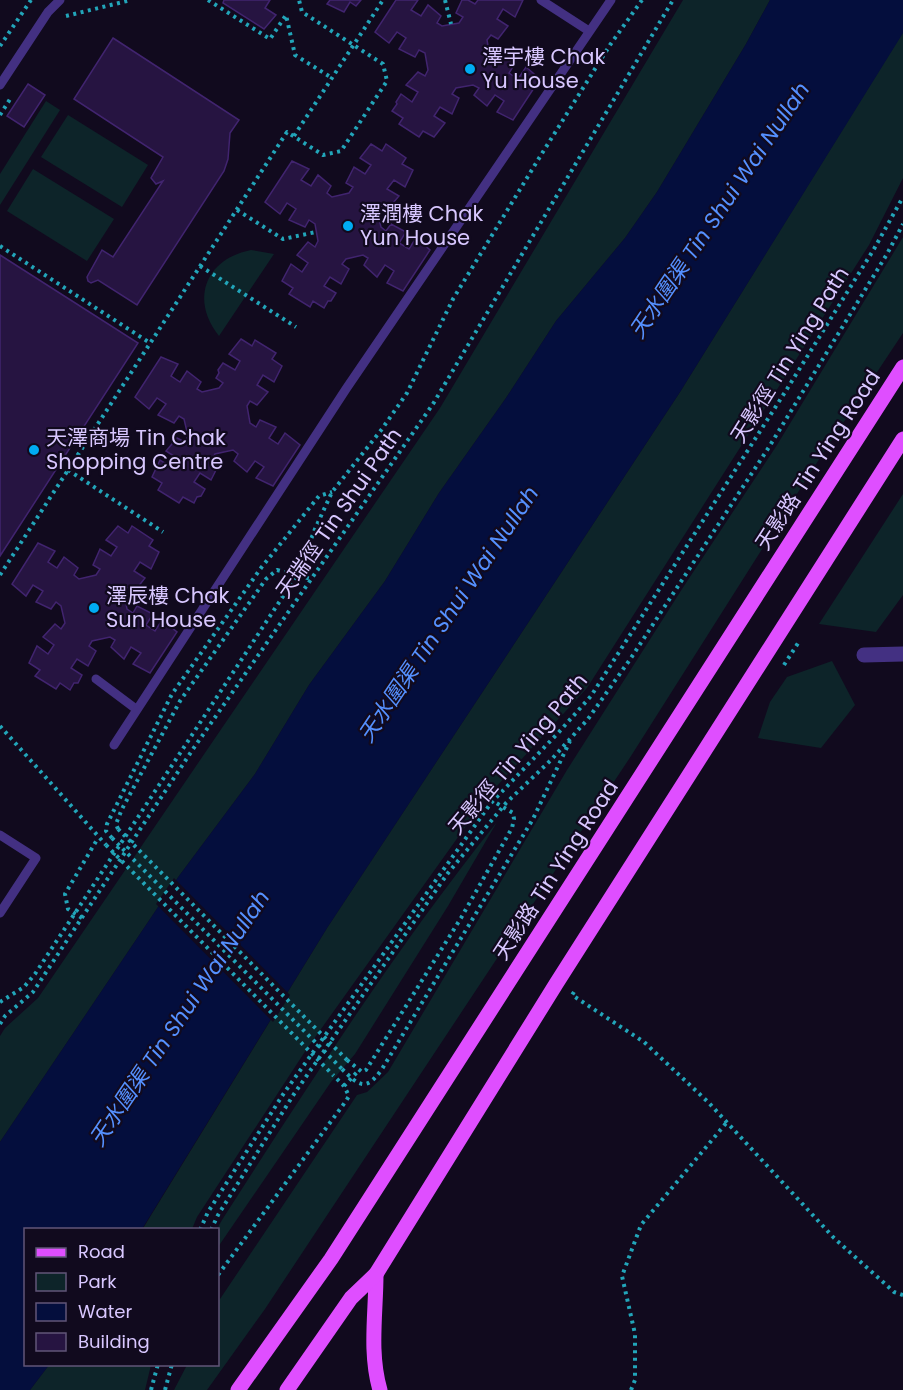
<svg xmlns="http://www.w3.org/2000/svg" width="903" height="1390" font-family="Poppins,'Noto Sans SC',sans-serif">
<style>
.green{fill:#0d2429}
.water{fill:#040e3d}
.pier{fill:#110a1e}
.building{fill:#261441;stroke:#41246f;stroke-width:1.5}
.lines{fill:none;stroke-linecap:round;stroke-linejoin:round}
.path{stroke:#22a5b9;stroke-width:4;stroke-dasharray:3 4.5;stroke-linecap:butt}
.lane{stroke:#433082;stroke-width:9}
.street{stroke:#433082;stroke-width:15}
.primary{stroke:#df4eff;stroke-width:15}
.path-bridge{stroke:#22a5b9;stroke-width:4;stroke-dasharray:3 4.5;stroke-linecap:butt}
.poi-dot{fill:#00abf2;stroke:#110a1e;stroke-width:2}
.labels{text-anchor:middle;stroke-width:4.5;stroke-linejoin:round;paint-order:stroke}
.poi-label{font-size:21px;fill:#d8c7ff;stroke:#110a1e;text-anchor:start}
.street-label{font-size:21px;fill:#d8c7ff;stroke:#110a1e}
.water-label{font-size:22px;font-style:italic;fill:#5590ff;stroke:#110a1e}
</style>
<rect width="100%" height="100%" fill="#110a1e"/>
<g class="green">
<polygon points="683,0 770,0 746,44 657,192 625,238 556,321 506,398 439,493 385,581 309,685 255,774 179,876 0,1142 0,1036 5,1028 38,998 440,408"/>
<polygon points="903,32 903,178 869,245 587,688 486,798 306,1050 197,1217 192,1229 142,1230 327,928 680,392"/>
<polygon points="46,101 60,110 0,205 0,174"/>
<polygon points="68,115 148,165 122,207 41,157"/>
<polygon points="33,169 114,219 87,261 7,211"/>
<polygon points="903,237 903,333 814,467 631,756 265,1309 207,1390 174,1390 187,1365 218,1364 218,1302 357,1095 367,1092 388,1072 567,770 682,589 777,445"/>
<path d="M251,250L274,254L219,336C190,300 205,259 251,250Z"/>
<polygon points="903,494 903,595 876,632 819,624"/>
<polygon points="832,661 855,705 821,748 758,738 770,702 787,677"/>
<path d="M497,822L448,906L355,1054L331,1082L218,1247L217,1229L222,1220C309,1084 396,948 497,822Z"/>
<polygon points="49,1365 151,1365 145,1390 30,1390"/>
</g>
<polygon class="water" points="770,0 903,0 903,33 680,392 327,928 142,1229 26,1230 26,1364 49,1365 30,1390 0,1390 0,1142 179,876 255,774 309,685 385,581 439,493 506,398 556,321 625,238 657,192 746,44"/>
<polygon class="pier" points="174,878 290,995 273,1022 156,904"/>
<g class="building">
<polygon points="224,0 270,0 265,8 276,15 264,29 223,3"/>
<polygon points="330,0 361,0 356,6 350,2 344,12 327,4"/>
<polygon points="396,0 418,0 411,10 421,16 428,5 441,16 437,23 442,26 459,23 463,17 456,13 462,0 468,0 475,4 478,0 523,0 515,17 503,9 497,19 508,26 498,39 491,35 487,40 490,57 496,61 500,54 516,62 509,73 518,79 526,67 540,79 513,120 497,112 504,101 495,95 487,106 474,95 479,88 473,85 456,88 452,94 459,98 452,114 440,107 434,116 445,123 434,137 423,131 419,137 399,124 403,118 392,111 397,104 396,102 401,94 412,102 418,92 406,85 418,72 425,76 428,70 425,53 419,50 415,57 399,49 406,38 397,32 389,43 375,32"/>
<polygon points="113,38 239,120 230,133 228,159 224,171 137,305 98,280 91,283 88,281 87,277 102,250 113,257 163,181 156,184 151,178 163,157 74,99"/>
<polygon points="28,84 45,95 24,127 7,116"/>
<polygon points="371,144 382,151 386,144 406,158 402,164 413,170 405,187 394,180 387,189 399,196 387,210 380,205 377,211 381,227 386,231 391,224 406,232 399,243 409,249 416,238 430,250 403,291 387,283 394,271 385,265 377,277 364,265 368,258 363,255 346,259 342,264 349,269 341,284 330,277 324,286 336,293 331,301 328,301 324,308 313,301 310,307 289,294 293,288 282,281 291,264 302,272 308,263 297,255 308,242 315,247 318,241 315,224 309,220 305,227 289,220 296,209 287,203 280,214 265,202 292,161 309,169 301,180 311,186 318,175 331,186 327,193 332,197 349,193 353,187 346,183 354,167 365,174 371,165 360,158"/>
<polygon points="0,255 138,343 0,556"/>
<polygon points="241,339 252,346 255,340 276,353 272,359 282,366 274,382 263,375 257,385 268,392 257,405 250,401 247,406 250,423 256,427 260,420 276,427 269,438 278,444 285,433 300,445 273,486 256,478 264,467 255,461 247,472 234,461 238,454 233,450 215,454 212,460 219,464 211,480 200,473 194,482 205,489 201,496 197,497 194,503 183,497 179,503 158,490 162,483 152,477 160,460 171,467 177,458 166,451 177,438 185,442 188,436 184,419 179,416 174,423 158,415 166,404 157,398 149,409 135,397 161,357 178,364 171,376 180,382 187,371 201,382 197,389 202,392 219,388 223,383 216,378 219,373 218,370 223,363 235,370 240,361 229,354"/>
<polygon points="118,526 128,533 132,526 153,540 149,546 159,552 151,569 140,562 134,571 145,578 134,592 127,587 124,593 127,609 133,613 137,606 153,614 146,625 155,631 162,620 177,632 150,673 133,664 141,653 131,647 124,659 111,647 115,640 110,637 92,641 89,646 96,651 88,666 77,659 71,668 82,675 78,683 74,683 70,690 60,683 56,689 35,676 40,670 29,663 37,646 48,654 54,645 43,637 55,624 61,629 65,623 61,606 56,602 51,609 36,602 43,591 33,585 26,596 12,584 38,543 55,551 48,562 57,568 64,557 78,568 74,575 79,579 96,575 100,569 93,565 100,549 111,556 117,547 106,540"/>
</g>
<g class="lines">
<g class="path">
<polyline points="208,0 270,39 286,15 295,55 332,78"/>
<polyline points="445,0 451,24"/>
<polyline points="66,16 131,0"/>
<polyline points="0,46 31,0"/>
<polyline points="0,115 12,96"/>
<polyline points="294,136 383,0"/>
<polyline points="237,210 283,239 316,232"/>
<polyline points="0,246 150,343"/>
<polyline points="200,266 296,327"/>
<polyline points="68,470 163,532"/>
<polyline points="0,575 287,132 323,155 341,151 387,81 383,64 302,12 299,0"/>
<polyline points="784,665 800,640"/>
<polyline points="0,726 106,845"/>
<polyline points="118,829 116,824 122,809 180,701 266,579 277,570 311,579"/>
<polyline points="112,838 106,831 107,824 172,694 261,568 319,496 332,492"/>
<polyline points="82,918 68,909 65,894 98,838"/>
<polyline points="574,992 572,995 644,1042 708,1102 834,1238 894,1292 903,1295"/>
<polyline points="0,1002 24,987 35,974 297,575 315,529 332,492 382,429 407,393 453,299 541,155 610,45 642,0"/>
<polyline points="0,1024 5,1016 33,992 193,749 433,404 673,0"/>
<polyline points="347,1060 362,1072 366,1070 461,918 512,828 514,819 513,813 493,801"/>
<path d="M342,1069C359,1086 366,1092 382,1069L533,819L570,741"/>
<polyline points="344,1086 358,1071"/>
<polyline points="200,1230 208,1212 284,1093 491,803 559,732 591,696 787,389 874,249 903,197"/>
<polyline points="211,1230 218,1215 294,1094 448,873 506,803 551,760 588,719 631,658 769,447 887,254 903,224"/>
<polyline points="218,1275 346,1101 349,1096 344,1086 333,1075"/>
<polyline points="151,1390 158,1364"/>
<polyline points="165,1390 172,1364"/>
<polyline points="631,1390 635,1380 635,1334 622,1276 641,1225 727,1122"/>
</g>
<g class="lane">
<polyline points="541,0 589,31"/>
<polyline points="0,85 48,12 60,0"/>
<polyline points="96,679 136,709"/>
<polyline points="114,745 346,389 611,0"/>
<polyline points="0,835 36,858 0,913"/>
</g>
<polyline class="street" points="864,655 903,654"/>
<g class="primary">
<path d="M376,1274C376,1313 369,1352 380,1390"/>
<polyline points="238,1390 331,1259 903,367"/>
<polyline points="287,1390 351,1298 376,1274 556,984 903,439"/>
</g>
<g class="path-bridge">
<polyline points="118,829 347,1060"/>
<polyline points="112,838 342,1069"/>
<polyline points="106,845 333,1075"/>
</g>
</g>
<g class="poi-dot">
<circle cx="470" cy="69" r="6"/>
<circle cx="348" cy="226" r="6"/>
<circle cx="34" cy="450" r="6"/>
<circle cx="94" cy="608" r="6"/>
</g>
<g class="labels">
<g class="poi-label">
<text x="482" y="64">澤宇樓 Chak<tspan x="482" dy="24">Yu House</tspan></text>
<text x="360" y="221">澤潤樓 Chak<tspan x="360" dy="24">Yun House</tspan></text>
<text x="46" y="445">天澤商場 Tin Chak<tspan x="46" dy="24">Shopping Centre</tspan></text>
<text x="106" y="603">澤辰樓 Chak<tspan x="106" dy="24">Sun House</tspan></text>
</g>
<g class="street-label">
<text transform="translate(790 355) rotate(-58)" y="7">天影徑 Tin Ying Path</text>
<text transform="translate(818 460) rotate(-57)" y="7">天影路 Tin Ying Road</text>
<text transform="translate(339 513) rotate(-55)" y="7">天瑞徑 Tin Shui Path</text>
<text transform="translate(518 754) rotate(-50)" y="7">天影徑 Tin Ying Path</text>
<text transform="translate(556 870) rotate(-57)" y="7">天影路 Tin Ying Road</text>
</g>
<g class="water-label">
<text transform="translate(719 210) rotate(-56)" y="8">天水圍渠 Tin Shui Wai Nullah</text>
<text transform="translate(448 614) rotate(-56)" y="8">天水圍渠 Tin Shui Wai Nullah</text>
<text transform="translate(179 1018) rotate(-56)" y="8">天水圍渠 Tin Shui Wai Nullah</text>
</g>
</g>
<rect x="24" y="1228" width="195" height="138" fill="#110a1e" stroke="#615678" stroke-width="1.5"/>
<rect x="36" y="1248" width="30" height="9" fill="#df4eff" stroke="#615678" stroke-width="1.5"/>
<text x="78" y="1258" font-size="18" fill="#d8c7ff">Road</text>
<rect x="36" y="1273" width="30" height="18" fill="#0d2429" stroke="#615678" stroke-width="1.5"/>
<text x="78" y="1288" font-size="18" fill="#d8c7ff">Park</text>
<rect x="36" y="1303" width="30" height="18" fill="#040e3d" stroke="#615678" stroke-width="1.5"/>
<text x="78" y="1318" font-size="18" fill="#d8c7ff">Water</text>
<rect x="36" y="1333" width="30" height="18" fill="#261441" stroke="#615678" stroke-width="1.5"/>
<text x="78" y="1348" font-size="18" fill="#d8c7ff">Building</text>
</svg>
